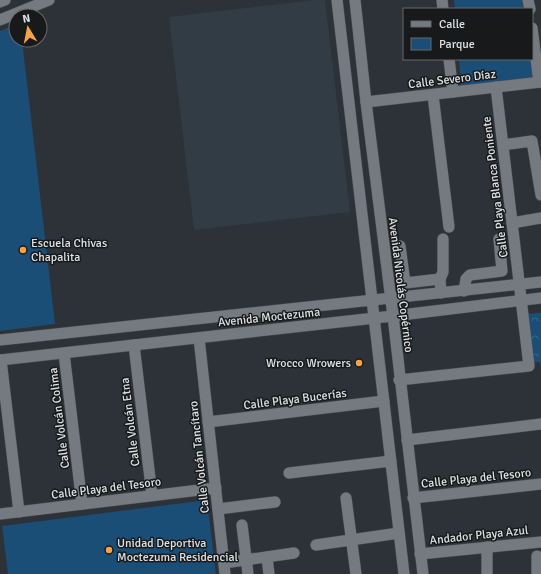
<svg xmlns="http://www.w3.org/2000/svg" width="541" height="574" font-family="Signika,sans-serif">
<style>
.built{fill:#323c45}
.green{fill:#1a4e77}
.forest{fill:url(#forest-crowns)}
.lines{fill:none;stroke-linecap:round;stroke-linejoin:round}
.minor-casing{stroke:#494d52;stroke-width:12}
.minor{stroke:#747a80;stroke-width:11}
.poi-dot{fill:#f5a345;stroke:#17191b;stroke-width:1.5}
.labels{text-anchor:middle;stroke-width:3;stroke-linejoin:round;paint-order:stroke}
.street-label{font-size:12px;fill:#dee2e5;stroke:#17191b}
.poi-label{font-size:12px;fill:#dee2e5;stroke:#17191b;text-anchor:start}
</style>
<defs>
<pattern id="forest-crowns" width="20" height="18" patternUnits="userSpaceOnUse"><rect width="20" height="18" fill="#1a4e77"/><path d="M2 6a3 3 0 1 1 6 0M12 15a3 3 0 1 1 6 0" fill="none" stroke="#3b678a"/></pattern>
</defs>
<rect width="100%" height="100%" fill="#2c3237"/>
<polygon class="built" points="314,0 325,0 350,212 194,230 169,17"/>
<g class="green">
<polygon points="454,0 528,0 529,9 455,9"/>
<polygon points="16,25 16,40 22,40 55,324 0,331 0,31"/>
<polygon points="459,59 532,59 538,79 461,87"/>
<polygon points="207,500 216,574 8,574 2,526"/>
</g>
<polygon class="forest" points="541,313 541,371 540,362 532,363 527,314"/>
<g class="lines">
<g class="minor-casing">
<g id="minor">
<polyline points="337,0 404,574"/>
<polyline points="355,0 366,102 393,316 423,574"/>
<polyline points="442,0 443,9"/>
<polyline points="528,0 530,9"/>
<polyline points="0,2 5,0"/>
<polyline points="0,20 49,0"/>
<polyline points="532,28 539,82"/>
<polyline points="449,59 453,92"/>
<polyline points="433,95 449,227"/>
<polyline points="366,102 541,82"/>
<polyline points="503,145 532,141 541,195"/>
<polyline points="512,223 541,218"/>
<polyline points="400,246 405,283 440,279 441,293"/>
<polyline points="440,279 443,272 443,239"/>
<polyline points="464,291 466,279 470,275 502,271 499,239"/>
<polyline points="199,338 225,574"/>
<polyline points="0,340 541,282"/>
<polyline points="134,345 152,495"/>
<polyline points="64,353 82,504"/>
<polyline points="0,360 393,316 541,298"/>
<polyline points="1,360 19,512"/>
<polyline points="399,380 529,366 496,87"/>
<polyline points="208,422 384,401"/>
<polyline points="407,440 541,424"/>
<polyline points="289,473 391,461"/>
<polyline points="346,498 356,574"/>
<polyline points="413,498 541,484"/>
<polyline points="218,509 275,502"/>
<polyline points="0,514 216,488"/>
<polyline points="242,525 248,574"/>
<polyline points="316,545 399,533"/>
<polyline points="487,547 487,574"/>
<polyline points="420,554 541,542"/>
<polyline points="267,557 269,574"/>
<polyline points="224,563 294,553"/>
<polyline points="537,574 537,556"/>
</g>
</g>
<use href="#minor" class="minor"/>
</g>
<g class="poi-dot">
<circle cx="23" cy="250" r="4"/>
<circle cx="359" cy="363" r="4"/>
<circle cx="109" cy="550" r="4"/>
</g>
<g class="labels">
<g class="street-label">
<text transform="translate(452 79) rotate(-7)" y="4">Calle Severo Díaz</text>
<text transform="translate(495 187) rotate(-97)" y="4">Calle Playa Blanca Poniente</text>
<text transform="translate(401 285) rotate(83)" y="4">Avenida Nicolás Copérnico</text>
<text transform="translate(269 317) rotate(-6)" y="4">Avenida Moctezuma</text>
<text transform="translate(295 399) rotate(-7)" y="4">Calle Playa Bucerías</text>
<text transform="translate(59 418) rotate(-97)" y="4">Calle Volcán Colima</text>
<text transform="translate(130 422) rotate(-97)" y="4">Calle Volcán Etna</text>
<text transform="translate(199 457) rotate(-96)" y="4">Calle Volcán Tancítaro</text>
<text transform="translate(476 478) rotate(-6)" y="4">Calle Playa del Tesoro</text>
<text transform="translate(106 488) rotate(-7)" y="4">Calle Playa del Tesoro</text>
<text transform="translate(479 535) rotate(-6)" y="4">Andador Playa Azul</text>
</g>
<g class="poi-label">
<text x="31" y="247">Escuela Chivas<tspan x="31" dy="14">Chapalita</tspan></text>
<text x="351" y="367" text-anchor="end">Wrocco Wrowers</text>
<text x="117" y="547">Unidad Deportiva<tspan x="117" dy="14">Moctezuma Residencial</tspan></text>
</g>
</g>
<rect x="403" y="8" width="130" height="52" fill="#17191b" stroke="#67696c"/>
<rect x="411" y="21" width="20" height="6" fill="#747a80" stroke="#67696c"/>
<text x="439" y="28" font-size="12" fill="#dee2e5">Calle</text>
<rect x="411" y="38" width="20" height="12" fill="#1a4e77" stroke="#67696c"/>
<text x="439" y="48" font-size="12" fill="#dee2e5">Parque</text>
<g transform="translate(28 28) rotate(350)"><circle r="19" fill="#17191b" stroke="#67696c"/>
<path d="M0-3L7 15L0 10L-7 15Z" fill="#f5a345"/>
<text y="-6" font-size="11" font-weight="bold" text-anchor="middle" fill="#dee2e5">N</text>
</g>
</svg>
